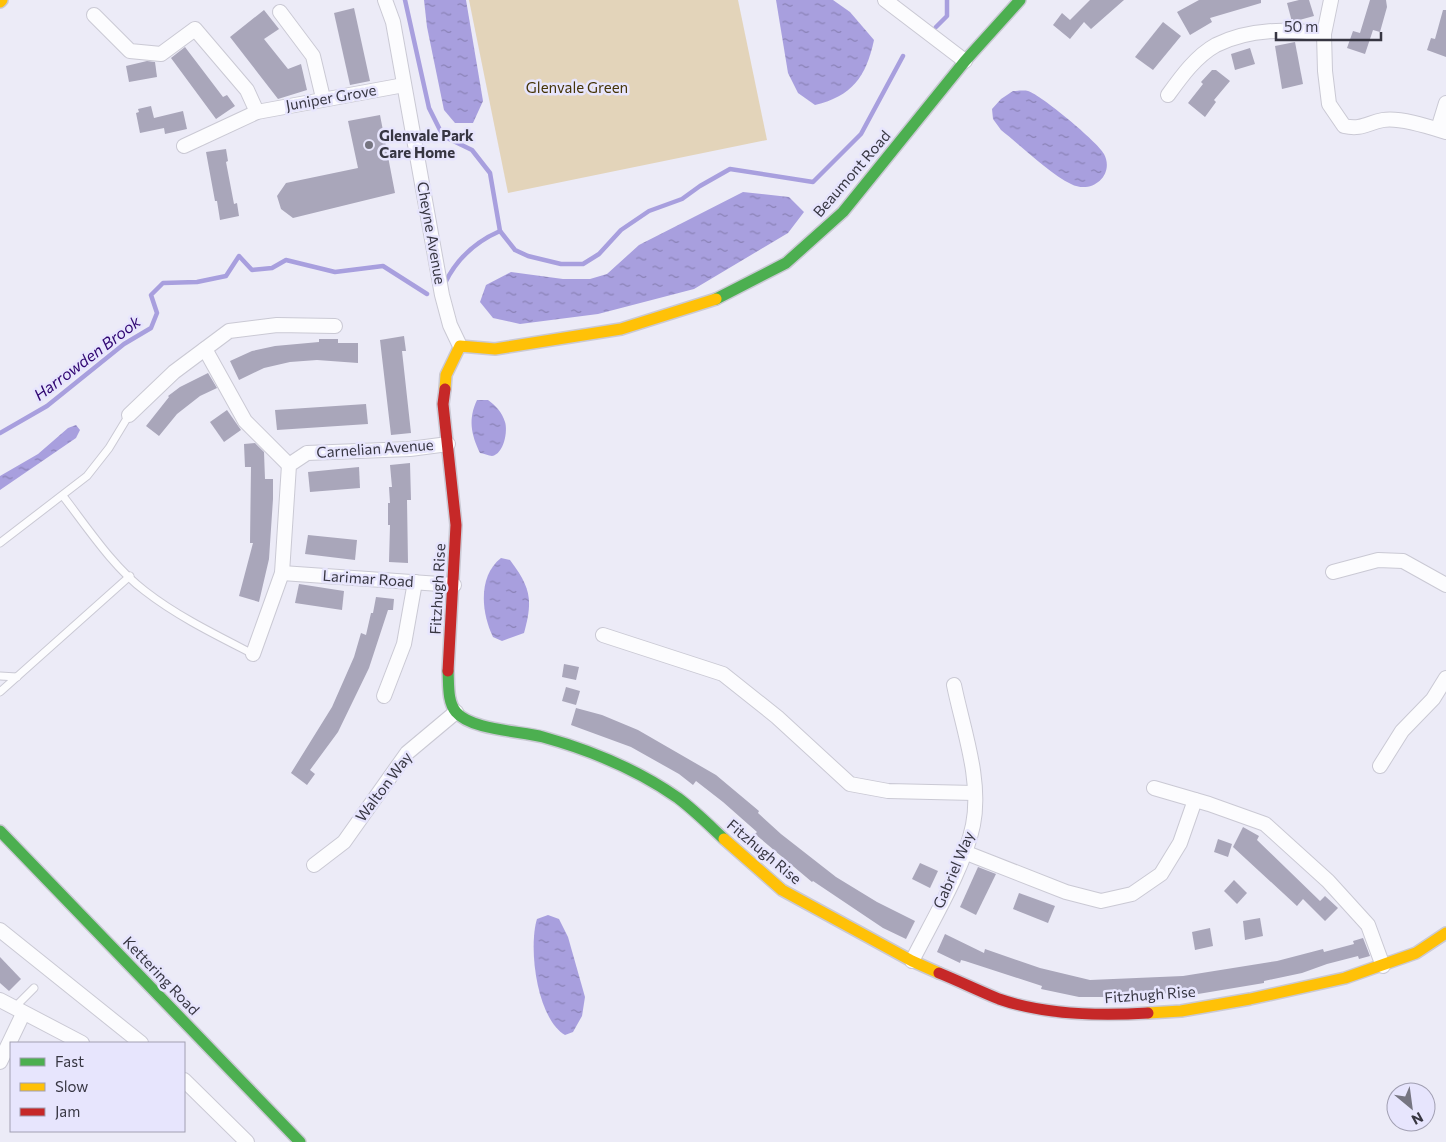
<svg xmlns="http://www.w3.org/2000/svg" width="1446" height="1142" font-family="Commissioner,sans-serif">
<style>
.park{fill:#e3d4ba}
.water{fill:url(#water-ripples)}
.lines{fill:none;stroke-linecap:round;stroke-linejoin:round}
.stream{stroke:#a89fde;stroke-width:4.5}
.building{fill:#a9a6ba}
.lane-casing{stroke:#cac9d4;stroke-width:9}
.street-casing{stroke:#cac9d4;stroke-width:16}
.fast-casing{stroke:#cac9d4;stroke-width:14}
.slow-casing{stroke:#cac9d4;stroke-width:14}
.jam-casing{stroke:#cac9d4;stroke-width:14}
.lane{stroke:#fcfcfe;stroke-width:7}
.street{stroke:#fcfcfe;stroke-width:14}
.fast{stroke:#4caf50;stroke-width:11}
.slow{stroke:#ffc107;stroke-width:11}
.jam{stroke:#c62828;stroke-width:11}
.poi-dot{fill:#767581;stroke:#e7e5fd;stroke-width:2}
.labels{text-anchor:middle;stroke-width:5;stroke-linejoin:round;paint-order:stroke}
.park-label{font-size:15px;fill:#453407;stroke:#e7e5fd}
.street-label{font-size:15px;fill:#373642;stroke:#e7e5fd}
.poi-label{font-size:15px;font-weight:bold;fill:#373642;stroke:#e7e5fd;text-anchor:start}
.water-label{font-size:16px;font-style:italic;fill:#2f0571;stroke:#e7e5fd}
</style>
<defs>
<pattern id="water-ripples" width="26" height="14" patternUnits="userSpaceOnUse" patternTransform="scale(1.25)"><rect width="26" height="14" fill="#a89fde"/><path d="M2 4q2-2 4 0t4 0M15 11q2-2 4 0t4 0" fill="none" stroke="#8a82b6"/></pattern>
</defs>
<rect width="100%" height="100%" fill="#ecebf7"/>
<polygon class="park" points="469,0 738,0 767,140 508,193"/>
<g class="water">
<polygon points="424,0 466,0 483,101 473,123 455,123 444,110 427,27"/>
<path d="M776,0H833L850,12L874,40C866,77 852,96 815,105L798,93L788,73Z"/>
<path d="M1013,91C1017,91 1024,90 1028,91C1041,95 1098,142 1104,154C1115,175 1092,195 1071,184C1050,174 1020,145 1001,130L993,119L992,109L1001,99Z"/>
<polygon points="743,192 789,197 804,212 788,233 694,289 598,314 520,324 493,318 480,302 486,285 511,272 563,279 590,279 607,274 639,245"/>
<path d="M477,400H488C496,406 502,412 505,422C508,431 504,454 492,456C489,456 483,453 480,453C471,434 468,419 477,400Z"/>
<polygon points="76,425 80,430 76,438 0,490 0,476 38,454 68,428"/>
<path d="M501,558L510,560C531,588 533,600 524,633L502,641L493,637C481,612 478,576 501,558Z"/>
<path d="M548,915L559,919L568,937L585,997L582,1016L573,1032L565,1035C537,1019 528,948 537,919Z"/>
</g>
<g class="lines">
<g class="stream">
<polyline points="405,0 429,108 443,136 472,150 490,173 500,231 515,250 528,256 561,264 583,264 599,254 621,230 649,211 682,199 700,186 730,169 813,182 861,134 903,56"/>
<polyline points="936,27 947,16 947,0"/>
<path d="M445,283C457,258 475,242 500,231"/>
<polyline points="0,433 47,406 124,344 151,328 157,313 151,295 163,283 197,282 226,276 239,256 252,270 272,268 286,260 335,272 383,266 427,294"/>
</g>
</g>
<g class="building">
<polygon points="1090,0 1124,0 1091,29 1084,22 1070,39 1053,25 1062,13 1070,20"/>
<polygon points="1199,0 1261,0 1261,3 1210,18 1212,22 1190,35 1177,12"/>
<polygon points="1299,0 1309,0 1314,16 1292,22 1287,3"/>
<polygon points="1370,0 1386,0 1387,7 1380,32 1373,30 1365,54 1347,48 1353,31 1360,33"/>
<polygon points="354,8 370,81 350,85 334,13"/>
<polygon points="264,10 279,29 264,39 288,69 301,64 307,90 278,99 230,37"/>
<polygon points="1443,10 1446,10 1446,57 1427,50 1431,38 1435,39"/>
<polygon points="1163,22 1181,36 1153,70 1135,57"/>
<polygon points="1295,42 1303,84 1282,89 1275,46"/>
<polygon points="185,47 223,97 227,95 235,106 216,119 171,58"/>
<polygon points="1250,48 1255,64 1235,70 1231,54"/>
<polygon points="147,61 155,62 157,77 129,82 126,66"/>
<polygon points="1212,70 1216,70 1230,81 1214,100 1216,102 1205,117 1188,103 1203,84 1201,82"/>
<polygon points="151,106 154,118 183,111 187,129 165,134 164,128 140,133 136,113 139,112 138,109"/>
<polygon points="380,115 395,193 293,218 281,209 277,196 286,183 358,168 348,121"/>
<polygon points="226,149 228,161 226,162 234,204 237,203 239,216 220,220 217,201 215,201 206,152"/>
<polygon points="404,336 406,351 402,351 411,433 391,435 380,340"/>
<polygon points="319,339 338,339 338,343 358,343 358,363 317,360 290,362 264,368 239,380 230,361 252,351 275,346 319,342"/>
<polygon points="208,373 217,388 200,396 177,414 159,436 146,426 169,397 168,396 180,387"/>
<polygon points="366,404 368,424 277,430 275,410"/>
<polygon points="227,410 241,430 224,442 210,422"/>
<polygon points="255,443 264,452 265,479 273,479 273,499 269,559 259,602 239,596 253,543 250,543 251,467 245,467 244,444"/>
<polygon points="410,463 411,500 407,500 408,563 389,562 390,525 388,525 388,503 390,503 389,487 392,487 390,465"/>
<polygon points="359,467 360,488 310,492 308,472"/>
<polygon points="308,535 357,540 355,560 305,554"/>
<polygon points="299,584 344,591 342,610 295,603"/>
<polygon points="376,597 394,599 393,610 388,610 369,668 338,732 310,770 315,774 307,785 291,773 332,707 354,657 361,633 366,635 371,613 373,613"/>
<polygon points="564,664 579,667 576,680 562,677"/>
<polygon points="566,687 580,691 576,705 562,701"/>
<polygon points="576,708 602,715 638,730 716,775 759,811 758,813 781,834 836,877 877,902 915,921 906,939 883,928 813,881 812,882 755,834 757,832 723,802 696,781 693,785 679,774 631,747 571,725"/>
<polygon points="1243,827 1259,836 1257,840 1320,901 1325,896 1338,908 1325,921 1303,899 1297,906 1233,847"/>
<polygon points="1218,839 1232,844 1228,857 1214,852"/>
<polygon points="920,863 938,871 930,888 912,879"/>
<polygon points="978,867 996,874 976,915 960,907"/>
<polygon points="1234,880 1247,893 1237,904 1224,891"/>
<polygon points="1019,893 1055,906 1048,923 1013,909"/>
<polygon points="1260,918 1263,936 1245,940 1243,921"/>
<polygon points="1210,928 1213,946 1195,950 1192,932"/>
<polygon points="945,934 984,953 985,949 1040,968 1090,980 1183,976 1277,961 1323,949 1324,952 1354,944 1353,941 1363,938 1370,956 1359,959 1358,956 1327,964 1302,973 1264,981 1264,983 1198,994 1197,991 1117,997 1079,997 1041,989 1042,986 965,961 961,960 960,963 937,952"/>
<polygon points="0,957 21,979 9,991 0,983"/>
</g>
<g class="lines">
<g class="lane-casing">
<g id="lane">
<path d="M63,496C87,527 113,567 145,591C177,616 216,635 253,654"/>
<polyline points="0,543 87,476 109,448 129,415"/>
<polyline points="0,676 17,677"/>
<polyline points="0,692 130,576"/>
<polyline points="14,1008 34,988"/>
</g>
</g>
<g class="street-casing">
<g id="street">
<polyline points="385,0 393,22 442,295 450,325 460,346"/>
<polyline points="885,0 965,61"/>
<path d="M1331,0L1324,34L1325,71L1329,104L1344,126C1362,130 1367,123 1383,120C1400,117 1430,127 1446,132"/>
<polyline points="280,12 313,56 323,98"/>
<polyline points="94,15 130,51 161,54 195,29 247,90 257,112"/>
<path d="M1168,95C1181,77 1196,56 1216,45C1250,28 1288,29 1324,34"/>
<polyline points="1438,129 1446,103"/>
<polyline points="184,146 257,112 404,85"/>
<polyline points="205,349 245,421 289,465"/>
<polyline points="129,415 174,372 229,331 277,325 335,326"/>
<polyline points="1333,572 1378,560 1403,561 1446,585"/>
<polyline points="282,573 454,585"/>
<polyline points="603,635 723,674 777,717 850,784 888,791 974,793"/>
<polyline points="253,654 282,573 289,465 307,453 410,449 448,444"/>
<polyline points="384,696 404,644 415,582"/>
<polyline points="1380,766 1402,731 1433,699 1446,678"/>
<polyline points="1154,788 1209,804 1265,824 1328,881 1368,925 1383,966"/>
<polyline points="964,852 1066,892 1101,901 1132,894 1161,874 1180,843 1195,800"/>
<polyline points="314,865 344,842 407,753 456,712"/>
<polyline points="0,930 141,1043"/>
<path d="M912,961C932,921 964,869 973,825C982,780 963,729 954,685"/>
<polyline points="0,1000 82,1043"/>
<polyline points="0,1062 23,1014"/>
<polyline points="184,1080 247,1142"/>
</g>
</g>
<g class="fast-casing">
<g id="fast">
<polyline points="716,299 786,263 843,212 965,61 1020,0"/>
<path d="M448,671C449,684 447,701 456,712C471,730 520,731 543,737C590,750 638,770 678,798C694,810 709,825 724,839"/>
<polyline points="0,831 300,1142"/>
</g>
</g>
<g class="slow-casing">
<g id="slow">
<polyline points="0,2 2,0"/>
<polyline points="445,389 446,375 460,346 495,349 621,329 716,299"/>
<polyline points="724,839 782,890 912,961 939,973"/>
<polyline points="1148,1013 1181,1011 1250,999 1345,978 1416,953 1446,933"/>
</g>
</g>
<g class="jam-casing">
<g id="jam">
<polyline points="445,389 443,404 456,525 448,671"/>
<path d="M939,973C959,981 979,991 999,999C1045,1015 1100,1016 1148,1013"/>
</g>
</g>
<use href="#lane" class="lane"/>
<use href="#street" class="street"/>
<use href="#fast" class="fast"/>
<use href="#slow" class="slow"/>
<use href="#jam" class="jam"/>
</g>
<circle class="poi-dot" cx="369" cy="145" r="5"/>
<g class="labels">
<g class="park-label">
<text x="577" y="93">Glenvale Green</text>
</g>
<g class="street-label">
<text transform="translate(331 98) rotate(-10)" y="5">Juniper Grove</text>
<text transform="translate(852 174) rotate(-49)" y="5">Beaumont Road</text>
<text transform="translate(431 233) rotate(80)" y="5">Cheyne Avenue</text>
<text transform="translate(375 449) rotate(-4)" y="5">Carnelian Avenue</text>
<text transform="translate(368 579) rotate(4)" y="5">Larimar Road</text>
<text transform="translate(438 589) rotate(-87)" y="5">Fitzhugh Rise</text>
<text transform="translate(384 787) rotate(-53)" y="5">Walton Way</text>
<text transform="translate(764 852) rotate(40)" y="5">Fitzhugh Rise</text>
<text transform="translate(954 870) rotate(-67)" y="5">Gabriel Way</text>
<text transform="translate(161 976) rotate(46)" y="5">Kettering Road</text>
<text transform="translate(1150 995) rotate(-4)" y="5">Fitzhugh Rise</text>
</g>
<g class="poi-label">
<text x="379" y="141">Glenvale Park<tspan x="379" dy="17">Care Home</tspan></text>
</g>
<g class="water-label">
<text transform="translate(87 358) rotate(-37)" y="6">Harrowden Brook</text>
</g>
</g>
<rect x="10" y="1042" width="175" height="90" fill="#e7e5fd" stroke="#a19fb2"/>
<rect x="20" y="1058" width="25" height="8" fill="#4caf50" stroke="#a19fb2"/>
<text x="55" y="1067" font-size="15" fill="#373642">Fast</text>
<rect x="20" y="1083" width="25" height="8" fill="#ffc107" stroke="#a19fb2"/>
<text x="55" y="1092" font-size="15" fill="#373642">Slow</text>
<rect x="20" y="1108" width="25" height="8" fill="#c62828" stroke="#a19fb2"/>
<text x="55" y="1117" font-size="15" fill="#373642">Jam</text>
<g transform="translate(1411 1107) rotate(151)"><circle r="24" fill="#e7e5fd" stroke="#a19fb2"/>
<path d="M0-4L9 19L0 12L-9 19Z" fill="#767581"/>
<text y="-8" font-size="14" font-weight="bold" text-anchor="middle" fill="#373642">N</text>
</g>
<path d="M1276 32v8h105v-8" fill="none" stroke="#373642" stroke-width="2.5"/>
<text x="1284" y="32" font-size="15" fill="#373642" stroke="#e7e5fd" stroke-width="4" paint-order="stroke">50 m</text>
</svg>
